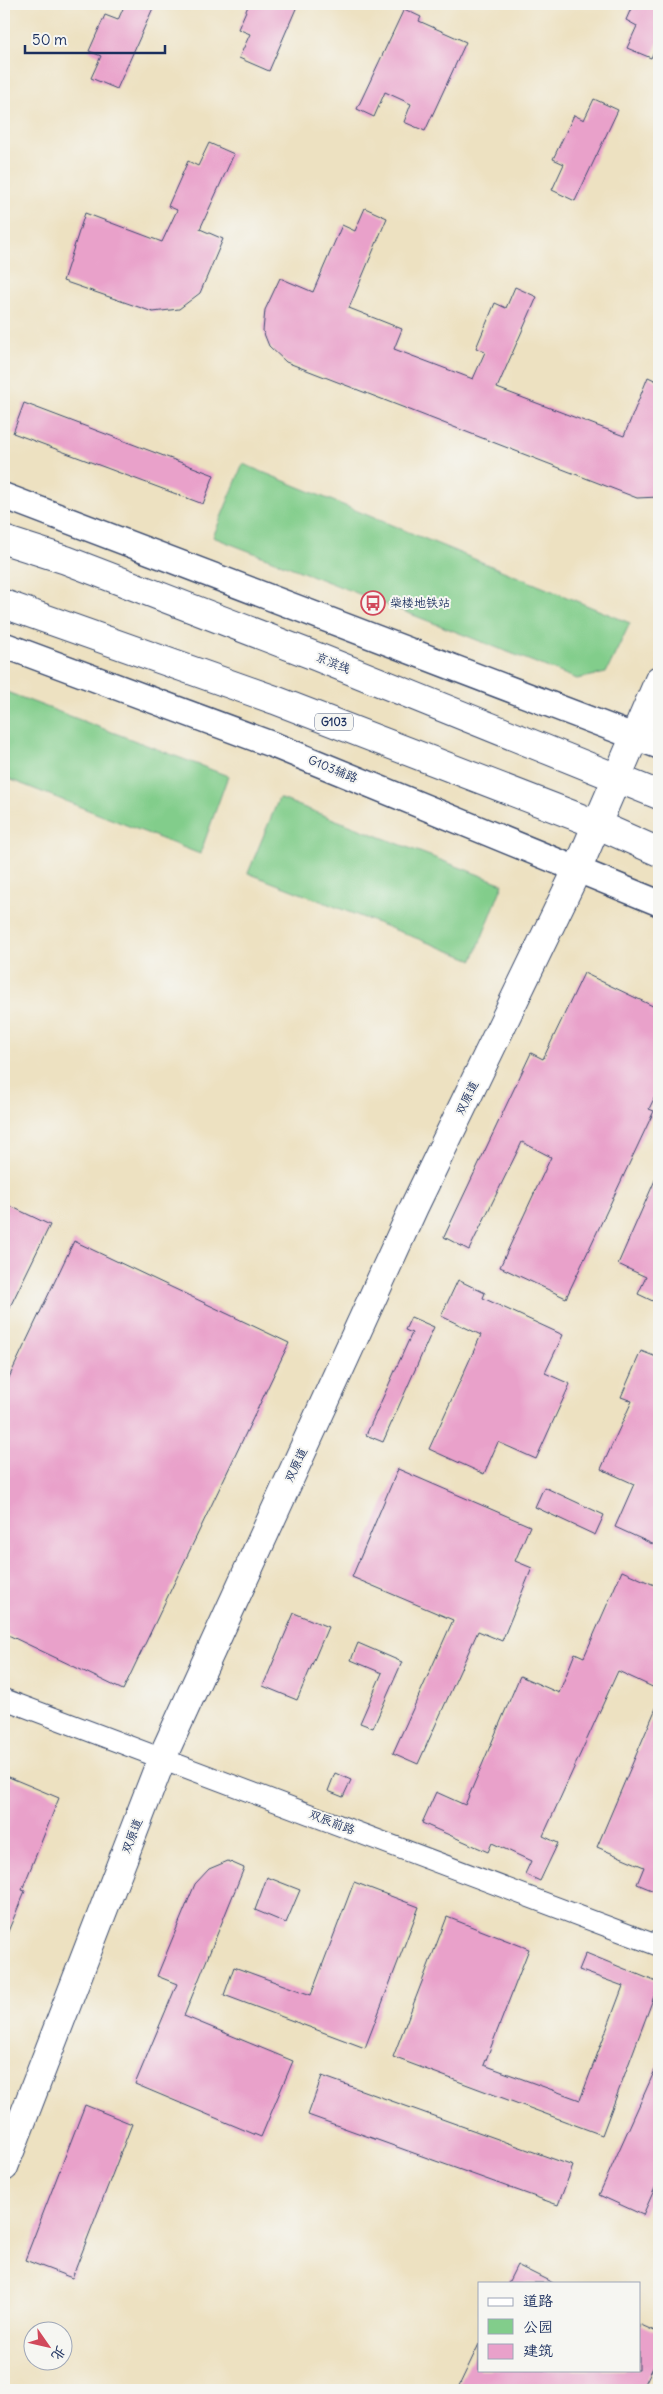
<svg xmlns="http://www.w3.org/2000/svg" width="663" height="2394" font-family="Delius,'LXGW WenKai TC',sans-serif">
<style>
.green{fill:#82cd8b;stroke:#4e7e74}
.building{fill:#e9a1ca}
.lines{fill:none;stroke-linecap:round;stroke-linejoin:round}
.minor-casing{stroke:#3a4a6d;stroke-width:22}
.tertiary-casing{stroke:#3a4a6d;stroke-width:28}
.secondary-casing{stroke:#3a4a6d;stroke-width:30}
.trunk-casing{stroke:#3a4a6d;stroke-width:30}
.minor{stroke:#fff;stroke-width:20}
.tertiary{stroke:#fff;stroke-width:25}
.secondary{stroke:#fff;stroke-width:28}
.trunk{stroke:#fff;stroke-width:28}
.labels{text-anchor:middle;stroke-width:4;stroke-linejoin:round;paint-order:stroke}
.shield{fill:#f6f6f2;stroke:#5d6b8a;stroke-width:1}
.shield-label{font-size:11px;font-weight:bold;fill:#1b2f5e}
.poi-label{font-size:12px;fill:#1b2f5e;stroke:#f6f6f2;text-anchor:start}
.street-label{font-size:12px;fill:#1b2f5e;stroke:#f6f6f2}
</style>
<rect width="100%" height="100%" fill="#f6f6f2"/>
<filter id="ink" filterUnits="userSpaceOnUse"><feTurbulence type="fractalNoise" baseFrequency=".02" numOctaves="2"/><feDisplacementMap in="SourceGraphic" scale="10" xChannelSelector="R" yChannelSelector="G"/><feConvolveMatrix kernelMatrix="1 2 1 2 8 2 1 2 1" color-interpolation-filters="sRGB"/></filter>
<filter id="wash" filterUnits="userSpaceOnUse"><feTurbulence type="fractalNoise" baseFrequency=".0096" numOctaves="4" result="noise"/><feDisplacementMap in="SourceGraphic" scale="20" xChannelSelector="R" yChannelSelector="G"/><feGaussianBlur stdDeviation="1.12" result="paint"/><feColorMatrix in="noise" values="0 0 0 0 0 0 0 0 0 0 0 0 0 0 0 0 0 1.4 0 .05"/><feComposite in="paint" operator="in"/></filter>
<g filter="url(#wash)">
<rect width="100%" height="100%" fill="#ede1c1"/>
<g class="green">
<polygon points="243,464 630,623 606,673 577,679 213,537"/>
<polygon points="4,691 228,776 200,854 4,777"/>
<polygon points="279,798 503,884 473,960 248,873"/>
</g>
<g id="blocks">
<g class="building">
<polygon points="125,4 144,4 153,8 117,89 91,78 101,56 89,51 105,15 118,20"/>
<polygon points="249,4 298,4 269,71 239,58 250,34 238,29"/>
<polygon points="633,4 659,4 659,40 651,58 627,48 637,26 626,20"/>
<polygon points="404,9 421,17 419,21 466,42 425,131 404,122 411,104 385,92 374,117 357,109"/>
<polygon points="594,99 618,110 575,201 552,190 564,164 553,159 574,115 584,120"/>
<polygon points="209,143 234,154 200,229 223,239 200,293 179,309 153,312 63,281 85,213 162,242 177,210 168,206 188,161 198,166"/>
<polygon points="365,208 387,218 349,308 402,329 394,349 473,379 485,352 476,348 495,303 506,308 515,287 537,297 497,388 624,436 648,377 659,382 659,497 637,498 286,362 269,346 263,331 265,310 280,278 313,292 342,225 355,231"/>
<polygon points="24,403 214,475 203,504 13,433"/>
<polygon points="584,973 659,1009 659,1088 649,1109 654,1111 566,1298 500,1267 551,1157 522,1142 469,1250 444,1237 531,1053 543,1059"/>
<polygon points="659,1171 659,1304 638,1294 646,1277 618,1264"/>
<polygon points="4,1203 50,1225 4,1319"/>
<polygon points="74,1241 289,1343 123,1690 4,1633 4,1388"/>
<polygon points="458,1280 485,1293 483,1298 563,1335 545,1373 570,1384 536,1459 498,1442 484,1474 429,1449 481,1335 441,1316"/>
<polygon points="411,1317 434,1327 383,1442 366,1435 412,1333 405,1330"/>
<polygon points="641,1351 659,1358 659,1547 615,1527 634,1484 601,1469 632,1401 621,1397"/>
<polygon points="398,1469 530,1526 515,1561 532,1568 502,1641 478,1631 418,1764 393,1753 453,1620 352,1577"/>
<polygon points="544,1487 604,1515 595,1535 535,1507"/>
<polygon points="622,1571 659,1587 659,1690 618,1671 543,1836 558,1843 540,1881 525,1874 531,1861 492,1843 488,1852 422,1823 436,1792 465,1805 520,1676 559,1693 575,1653 584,1657"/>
<polygon points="294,1613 328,1627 297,1700 263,1686"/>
<polygon points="358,1643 402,1662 373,1728 360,1723 382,1673 351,1660"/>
<polygon points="659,1701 659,1893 637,1884 644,1867 597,1847"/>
<polygon points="335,1773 351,1780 343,1797 328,1791"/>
<polygon points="4,1775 59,1798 22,1890 25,1891 4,1941"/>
<polygon points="228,1861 244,1868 184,2016 293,2061 261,2137 135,2084 177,1984 157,1976 195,1884 209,1869"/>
<polygon points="267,1877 300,1890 286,1923 255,1910"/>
<polygon points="354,1882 419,1907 365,2048 224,1995 234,1967 311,1995"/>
<polygon points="447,1917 529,1949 484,2065 580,2100 623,1986 579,1970 586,1953 659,1983 602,2135 393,2057"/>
<polygon points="659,2061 659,2179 643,2215 599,2195"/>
<polygon points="322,2076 573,2166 558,2205 308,2115"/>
<polygon points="85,2105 132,2124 72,2278 25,2260"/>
<polygon points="517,2265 553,2283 508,2283"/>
<polygon points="639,2324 659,2333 659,2355 642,2390 457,2390 479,2344 479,2370 639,2370"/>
</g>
</g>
</g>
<g filter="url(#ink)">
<use href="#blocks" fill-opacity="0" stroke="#3a4a6d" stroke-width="1"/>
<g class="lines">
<g class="minor-casing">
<polyline id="minor" points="4,1699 659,1946"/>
</g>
<g class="tertiary-casing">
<g id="tertiary">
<polyline points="4,496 659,746"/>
<polyline points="4,645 276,746 659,903"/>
</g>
</g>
<g class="secondary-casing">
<polyline id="secondary" points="4,2167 162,1758 414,1207 578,868 659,680"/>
</g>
<g class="trunk-casing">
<g id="trunk">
<polyline points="4,540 66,560 315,656 659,795"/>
<polyline points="4,604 275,700 596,824 659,852"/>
</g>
</g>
<use href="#minor" class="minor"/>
<use href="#tertiary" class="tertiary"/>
<use href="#secondary" class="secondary"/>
<use href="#trunk" class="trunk"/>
</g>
</g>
<defs>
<g id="bus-ring" transform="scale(1.25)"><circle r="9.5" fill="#f6f6f2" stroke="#d1495b" stroke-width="1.5"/><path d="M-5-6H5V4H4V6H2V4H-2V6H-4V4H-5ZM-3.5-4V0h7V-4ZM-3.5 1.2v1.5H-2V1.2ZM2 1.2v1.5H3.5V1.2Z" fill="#d1495b"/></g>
</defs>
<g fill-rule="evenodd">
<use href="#bus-ring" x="373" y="603"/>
</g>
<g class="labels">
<rect class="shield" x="315" y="713.5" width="38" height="17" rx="4"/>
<g class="shield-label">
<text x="334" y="726">G103</text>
</g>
<g class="poi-label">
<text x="390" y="607">柴楼地铁站</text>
</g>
<g class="street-label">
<text transform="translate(333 663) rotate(22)" y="4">京滨线</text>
<text transform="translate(333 769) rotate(22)" y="4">G103辅路</text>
<text transform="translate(467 1098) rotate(-64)" y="4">双原道</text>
<text transform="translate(296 1465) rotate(-65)" y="4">双原道</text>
<text transform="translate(332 1822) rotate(21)" y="4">双辰前路</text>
<text transform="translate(132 1836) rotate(-69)" y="4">双原道</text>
</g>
</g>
<rect width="663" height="2394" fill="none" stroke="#f6f6f2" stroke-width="20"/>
<rect x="478" y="2282" width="162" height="90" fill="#f6f6f2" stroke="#9ea6b7"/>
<rect x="488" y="2298" width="25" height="8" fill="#ffffff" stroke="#9ea6b7"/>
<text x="523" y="2306" font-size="15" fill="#1b2f5e">道路</text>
<rect x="488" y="2319" width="25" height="15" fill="#82cd8b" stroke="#9ea6b7"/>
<text x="523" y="2332" font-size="15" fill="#1b2f5e">公园</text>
<rect x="488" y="2344" width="25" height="15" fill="#e9a1ca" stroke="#9ea6b7"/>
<text x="523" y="2356" font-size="15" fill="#1b2f5e">建筑</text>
<g transform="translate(48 2346) rotate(124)"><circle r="24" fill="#f6f6f2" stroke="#9ea6b7"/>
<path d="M0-4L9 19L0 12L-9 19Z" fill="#d1495b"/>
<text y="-8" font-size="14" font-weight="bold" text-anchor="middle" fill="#1b2f5e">北</text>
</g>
<path d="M25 45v8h140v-8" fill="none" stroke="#1b2f5e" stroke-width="2.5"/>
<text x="32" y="45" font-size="15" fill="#1b2f5e" stroke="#f6f6f2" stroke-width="4" paint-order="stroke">50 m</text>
</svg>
